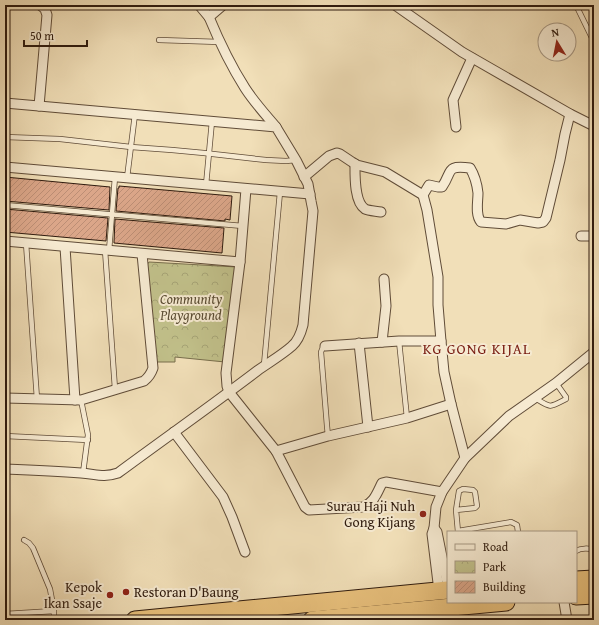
<svg xmlns="http://www.w3.org/2000/svg" width="599" height="625" font-family="'Gentium Book Plus',serif">
<style>
.park{fill:url(#park-crowns);stroke:#786e4c}
.building{fill:url(#building-hatch);stroke:#2f1b0e}
.lines{fill:none;stroke-linecap:round;stroke-linejoin:round}
.lane-casing{stroke:#604c38;stroke-width:6}
.street-casing{stroke:#604c38;stroke-width:11}
.highway-casing{stroke:#2f1b0e;stroke-width:19}
.lane{stroke:#f6ead1;stroke-width:4.5}
.street{stroke:#f6ead1;stroke-width:9}
.highway{stroke:#e8c07c;stroke-width:17}
.poi-dot{fill:#8f2418;stroke:#f6ead1;stroke-width:1.5}
.labels{text-anchor:middle;stroke-width:4;stroke-linejoin:round;paint-order:stroke}
.park-label{font-size:14px;font-style:italic;fill:#5b4d33;stroke:#f6ead1}
.poi-label{font-size:14px;fill:#2f1b0e;stroke:#f6ead1;text-anchor:end}
.neighbourhood-label{font-size:15px;letter-spacing:1px;fill:#7a1f14;stroke:#f6ead1}
</style>
<defs>
<pattern id="park-crowns" width="20" height="18" patternUnits="userSpaceOnUse"><rect width="20" height="18" fill="#c1c08a"/><path d="M2 6a3 3 0 1 1 6 0M12 15a3 3 0 1 1 6 0" fill="none" stroke="#a6a476"/></pattern>
<pattern id="building-hatch" width="6" height="6" patternUnits="userSpaceOnUse"><rect width="6" height="6" fill="#dba689"/><path d="M-1 1l2-2M0 6l6-6M5 7l2-2" fill="none" stroke="#bc8e75"/></pattern>
</defs>
<rect width="100%" height="100%" fill="#f1dfb8"/>
<filter id="stains"><feTurbulence type="fractalNoise" baseFrequency=".005" numOctaves="4"/><feColorMatrix values="0 0 0 0 .2 0 0 0 0 .09 0 0 0 0 .02 0 0 0 .5 -.17"/></filter>
<radialGradient id="worn" r=".72"><stop offset=".6" stop-color="#630" stop-opacity="0"/><stop offset="1" stop-color="#630" stop-opacity=".3"/></radialGradient>
<polygon class="park" points="149,262 237,267 225,362 175,357 175,362 155,362 146,266"/>
<g class="building">
<polygon points="5,177 110,187 109,210 5,201"/>
<polygon points="119,186 232,196 230,220 225,219 225,221 116,211 118,188 119,188"/>
<polygon points="5,209 108,218 106,241 5,232"/>
<polygon points="115,219 224,228 222,253 114,243 114,242"/>
</g>
<g class="lines">
<g class="lane-casing">
<g id="lane">
<polyline points="576,5 594,42"/>
<polyline points="159,40 220,42"/>
<polyline points="5,137 60,139 131,147 172,150 204,153 266,160 286,161 296,160"/>
<polyline points="127,178 135,114"/>
<polyline points="206,185 212,121"/>
<polyline points="5,205 243,226"/>
<polyline points="26,243 37,399"/>
<polyline points="105,250 115,389"/>
<polyline points="109,251 115,177"/>
<polyline points="399,341 407,418"/>
<polyline points="325,346 323,347 321,352 327,426 328,436"/>
<polyline points="264,365 280,192"/>
<path d="M535,398C551,408 549,408 566,399V397L556,383"/>
<polyline points="81,400 88,435 83,473"/>
<polyline points="5,436 88,440"/>
<polyline points="456,510 475,508 477,506 475,492 473,490 463,489 459,491 456,510 458,532"/>
<polyline points="458,531 511,522 517,525 518,532"/>
<polyline points="24,540 29,543 33,548 50,589 54,611"/>
<path d="M576,551C581,548 589,548 594,550"/>
<polyline points="5,614 54,611 54,620"/>
</g>
</g>
<g class="street-casing">
<g id="street">
<polyline points="199,5 209,17 223,5"/>
<polyline points="395,5 462,52 570,114 594,126"/>
<path d="M209,17C219,41 231,66 245,88C254,102 265,114 276,127"/>
<path d="M5,103L276,127L296,160L308,184L311,201L313,211L303,325C301,333 298,341 292,346C282,355 268,363 257,371C211,406 164,439 118,473C103,478 96,474 81,473C55,471 30,470 5,469"/>
<polyline points="39,106 47,15 45,9 40,5"/>
<polyline points="456,127 453,100 472,58"/>
<path d="M355,164C355,175 354,202 365,209C369,211 376,211 381,212"/>
<polyline points="5,167 310,194"/>
<polyline points="304,177 329,156 337,153 340,154 352,162 357,165 385,172 423,195"/>
<path d="M246,189L240,262L226,373L227,386L229,392L276,451L305,507L309,510L363,507C374,503 377,493 382,483L386,482L442,492"/>
<polyline points="581,236 594,236"/>
<polyline points="5,241 240,262"/>
<polyline points="65,247 75,400"/>
<polyline points="382,342 386,306 384,279"/>
<polyline points="359,343 368,427"/>
<polyline points="325,346 399,341 441,341"/>
<path d="M5,398L81,400L144,381C149,377 151,374 153,368L142,254"/>
<polyline points="174,432 223,497 232,517 245,552"/>
<polyline points="276,451 328,436 407,418 451,404"/>
<path d="M465,458L451,404L444,372L441,341L438,305V277L427,210L423,195L429,185L438,187H442C453,171 445,165 470,168C475,176 477,184 478,193C478,202 475,215 481,222L506,224L520,220L538,223L543,222L546,218L560,160L565,134L570,114"/>
<polyline points="434,528 437,532 448,587"/>
<polyline points="439,591 432,534 434,528 436,507 442,492 465,458 509,416 556,383 594,352"/>
<polyline points="564,602 567,620"/>
<polyline points="450,607 452,620"/>
</g>
</g>
<g class="highway-casing">
<g id="highway">
<polyline points="576,580 594,579"/>
<polyline points="576,596 594,595"/>
<polyline points="135,620 448,590"/>
<polyline points="312,620 506,602"/>
</g>
</g>
<use href="#lane" class="lane"/>
<use href="#street" class="street"/>
<use href="#highway" class="highway"/>
</g>
<g class="poi-dot">
<circle cx="423" cy="514" r="4"/>
<circle cx="126" cy="592" r="4"/>
<circle cx="110" cy="595" r="4"/>
</g>
<g class="labels">
<g class="park-label">
<text x="191" y="304">Community<tspan x="191" dy="16">Playground</tspan></text>
</g>
<g class="poi-label">
<text x="415" y="511">Surau Haji Nuh<tspan x="415" dy="16">Gong Kijang</tspan></text>
<text x="102" y="592">Kepok<tspan x="102" dy="16">Ikan Ssaje</tspan></text>
<text x="134" y="597" text-anchor="start">Restoran D'Baung</text>
</g>
<g class="neighbourhood-label">
<text x="477" y="354">KG GONG KIJAL</text>
</g>
</g>
<rect width="599" height="625" fill="none" stroke="#f1dfb8" stroke-width="20"/>
<rect x="6" y="6" width="587" height="613" fill="none" stroke="#2f1b0e" stroke-width="2"/>
<rect x="10" y="10" width="579" height="605" fill="none" stroke="#2f1b0e"/>
<rect x="447" y="531" width="130" height="72" fill="#f6ead1" stroke="#a69783"/>
<rect x="455" y="544" width="20" height="6" fill="#f6ead1" stroke="#a69783"/>
<text x="483" y="551" font-size="12" fill="#2f1b0e">Road</text>
<rect x="455" y="561" width="20" height="12" fill="url(#park-crowns)" stroke="#a69783"/>
<text x="483" y="571" font-size="12" fill="#2f1b0e">Park</text>
<rect x="455" y="581" width="20" height="12" fill="url(#building-hatch)" stroke="#a69783"/>
<text x="483" y="591" font-size="12" fill="#2f1b0e">Building</text>
<g transform="translate(557 42) rotate(350)"><circle r="19" fill="#f6ead1" stroke="#a69783"/>
<path d="M0-3L7 15L0 10L-7 15Z" fill="#8f2418"/>
<text y="-6" font-size="11" font-weight="bold" text-anchor="middle" fill="#2f1b0e">N</text>
</g>
<path d="M24 40v6h63v-6" fill="none" stroke="#2f1b0e" stroke-width="2"/>
<text x="30" y="40" font-size="12" fill="#2f1b0e" stroke="#f6ead1" stroke-width="3" paint-order="stroke">50 m</text>
<rect width="100%" height="100%" filter="url(#stains)"/>
<rect width="100%" height="100%" fill="url(#worn)"/>
</svg>
